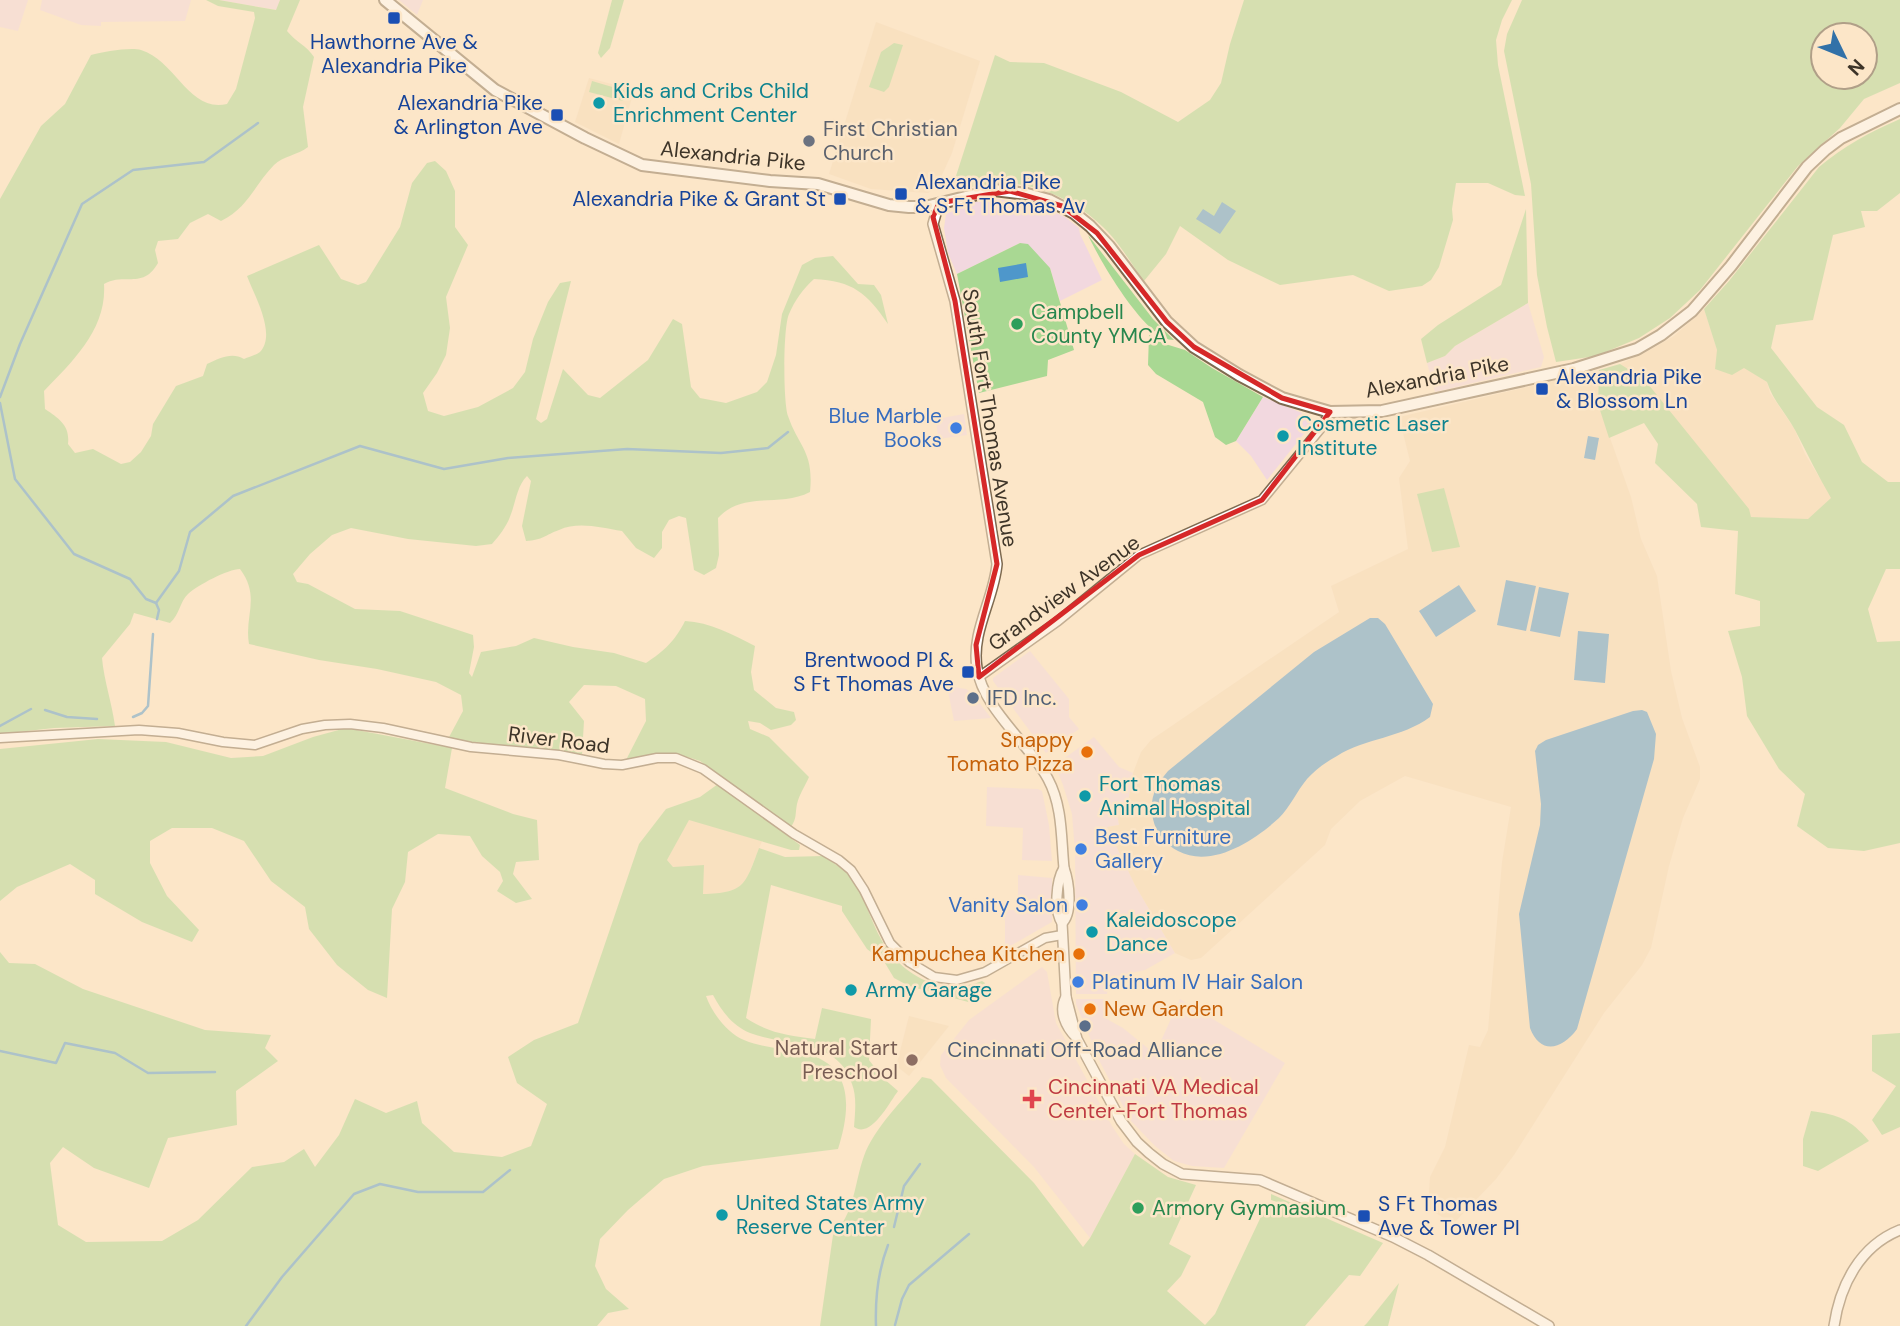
<svg xmlns="http://www.w3.org/2000/svg" width="1900" height="1326" font-family="'DM Sans',sans-serif">
<style>
.commercial{fill:#f2d8df}
.built{fill:#f6dbb7}
.medical{fill:#f3d8d9}
.green{fill:#a9d893;fill-rule:evenodd}
.water{fill:#4e97cb}
.lines{fill:none;stroke-linecap:round;stroke-linejoin:round}
.stream{stroke:#4e97cb;stroke-width:2.5}
.tertiary-casing{stroke:#7e6a50;stroke-width:11}
.secondary-casing{stroke:#7e6a50;stroke-width:12}
.primary-casing{stroke:#7e6a50;stroke-width:14}
.tertiary{stroke:#fff;stroke-width:8}
.secondary{stroke:#fff;stroke-width:9}
.primary{stroke:#fff;stroke-width:10}
.marked{fill:none;stroke:#d62828;stroke-width:5;stroke-linejoin:round}
.transit-dot{fill:#1a4fb4;stroke:#fce6c8;stroke-width:2.5}
.culture-dot{fill:#0f9aa8;stroke:#fce6c8;stroke-width:2.5}
.worship-dot{fill:#6b7280;stroke:#fce6c8;stroke-width:2.5}
.leisure-dot{fill:#2e9e5b;stroke:#fce6c8;stroke-width:2.5}
.shop-dot{fill:#3f7fe0;stroke:#fce6c8;stroke-width:2.5}
.service-dot{fill:#5c6f8a;stroke:#fce6c8;stroke-width:2.5}
.food-dot{fill:#e8710a;stroke:#fce6c8;stroke-width:2.5}
.education-dot{fill:#8d6e63;stroke:#fce6c8;stroke-width:2.5}
.health-dot{fill:#e0444e;stroke:#fce6c8;stroke-width:2.5}
.labels{text-anchor:middle;stroke-width:5;stroke-linejoin:round;paint-order:stroke}
.transit-label{font-size:21px;fill:#164399;stroke:#fce6c8;text-anchor:end}
.culture-label{font-size:21px;fill:#0d838f;stroke:#fce6c8;text-anchor:start}
.worship-label{font-size:21px;fill:#5b616d;stroke:#fce6c8;text-anchor:start}
.street-label{font-size:21px;fill:#3d3428;stroke:#fce6c8}
.leisure-label{font-size:21px;fill:#27864d;stroke:#fce6c8;text-anchor:start}
.shop-label{font-size:21px;fill:#366cbe;stroke:#fce6c8;text-anchor:end}
.service-label{font-size:21px;fill:#4e5e75;stroke:#fce6c8;text-anchor:start}
.food-label{font-size:21px;fill:#c56008;stroke:#fce6c8;text-anchor:end}
.education-label{font-size:21px;fill:#785e54;stroke:#fce6c8;text-anchor:end}
.health-label{font-size:21px;fill:#be3a42;stroke:#fce6c8;text-anchor:start}
</style>
<rect width="100%" height="100%" fill="#fce6c8"/>
<g class="commercial">
<polygon points="0,0 28,0 18,31 0,27"/>
<polygon points="42,0 191,0 185,21 101,22 101,26 81,25 40,10"/>
<polygon points="219,0 280,0 277,10"/>
<polygon points="399,0 423,0 417,15"/>
<polygon points="998,199 1042,207 1065,217 1079,228 1080,234 1102,280 1060,301 1050,268 1020,243 957,274 948,253 944,228 946,214 974,202"/>
<polygon points="1528,303 1544,357 1541,367 1435,392 1427,363 1445,356 1455,346"/>
<polygon points="1263,397 1302,413 1311,425 1267,480 1251,456 1236,441"/>
<polygon points="964,414 967,435 938,439 936,419"/>
<polygon points="1030,651 1069,699 1069,717 1079,729 1046,753 993,681 993,678"/>
<polygon points="947,686 966,689 971,692 991,718 954,721"/>
<polygon points="1094,737 1119,767 1133,773 1127,809 1118,818 1119,825 1108,827 1135,885 1175,953 1145,970 1109,978 1107,994 1076,994 1075,852 1072,814 1063,785 1055,765"/>
<polygon points="987,787 1038,789 1042,791 1049,825 1052,861 1022,860 1023,828 986,826"/>
<polygon points="1018,875 1052,878 1052,922 1005,949 1005,921 1002,910 1018,910"/>
<polygon points="1105,999 1105,1018 1123,1028 1155,1054 1180,999 1285,1063 1224,1168 1192,1166 1174,1161 1155,1146 1131,1121 1100,1062 1076,1004 1076,999"/>
</g>
<g class="built">
<polygon points="876,22 980,61 952,153 936,188 928,193 871,189 829,174"/>
<polygon points="589,78 634,90 619,144 575,122"/>
<polygon points="1704,309 1717,350 1767,382 1770,393 1794,428 1805,454 1832,498 1808,520 1751,517 1620,364 1648,351 1674,336"/>
<polygon points="1599,370 1598,404 1631,497 1641,539 1657,576 1671,671 1682,718 1700,767 1700,779 1683,818 1669,866 1651,948 1642,965 1604,1013 1514,1155 1496,1179 1453,1224 1428,1208 1430,1177 1445,1147 1469,1045 1480,1047 1488,1030 1502,862 1511,807 1405,776 1360,801 1331,829 1325,845 1201,958 1191,960 1175,953 1135,885 1107,827 1119,825 1117,811 1127,809 1133,773 1141,752 1151,740 1339,612 1331,586 1408,549 1399,478 1410,461 1399,417"/>
<polygon points="689,819 762,841 746,881 736,889 719,894 703,894 703,872 673,867 667,860"/>
<polygon points="909,1016 949,1026 909,1076 899,1068 897,1063"/>
</g>
<polygon class="medical" points="1042,967 1047,972 1056,1023 1112,1126 1124,1144 1135,1154 1090,1238 1034,1167 946,1078 940,1065 941,1055 969,1020"/>
<g class="green">
<path d="M206,0H219L276,10L280,0H300L287,31C296,42 307,46 314,57L303,107L308,147C298,155 283,156 274,165C255,184 248,208 221,221L208,214L190,223L178,239L158,241L155,250L158,263C143,290 124,272 104,284C107,329 73,361 44,391L45,409C60,419 70,426 68,444L75,453L93,449L121,464L130,462L141,452L151,436L153,424L176,386L203,376L207,364C220,358 232,352 244,359C249,357 256,355 260,352C277,334 254,295 247,276L319,245L341,279L358,285L366,282L400,227L412,183L427,163L435,161L446,171L455,191V227L468,245L446,297L450,328L446,355L437,373L423,393L428,411L444,416L478,407L513,388L525,372L533,339L548,302L560,283L571,281L536,419L541,423L547,419L563,369L588,395L600,398L648,360L673,319L682,324L691,387L700,398L726,403L757,392L767,382L776,355L782,314L802,265L815,258L833,256L858,284L874,285L881,295L888,324C867,293 853,281 814,279C803,289 795,300 789,314C783,327 783,401 788,416C799,448 814,451 810,492C779,508 744,490 718,518L719,555L716,568L704,575L694,570L686,518L679,516L669,520L662,532V548L654,558L636,548L622,531C601,528 579,521 559,530C545,535 543,540 526,541L522,526L531,481L527,476C517,486 516,501 511,514C507,526 500,535 492,544L476,546L408,539L351,528L332,535L310,554L293,574L297,582L308,584L355,609L400,611L473,635L474,647L469,673L472,677L481,652L516,646L534,638L573,647L614,653L646,663C664,651 675,641 685,621C710,622 733,635 755,646L751,672L754,690L776,708L794,712L796,720L791,725L771,730L760,723L748,721L750,729L769,737L809,777C805,786 799,795 797,804C795,814 797,818 791,827L700,761C674,751 653,754 626,760L646,721L645,699L616,686L584,685L569,702L584,721L582,755L448,739L463,711L461,695L436,682L377,669L319,660L249,644C244,616 261,597 240,569C228,569 198,585 188,594C180,601 180,614 170,623L134,613L130,624L102,658C104,681 112,703 115,726L54,728L0,734V199L41,126L65,104L91,55C103,52 130,47 141,50C176,61 189,113 227,104L236,89L255,18L254,12L218,6Z"/>
<polygon points="612,0 624,0 610,48 601,58 598,53"/>
<path d="M1244,0H1512L1502,20L1496,40L1498,65L1525,196L1515,195L1488,183H1456L1452,209L1453,220L1439,267L1431,280L1422,286L1389,291L1353,275L1280,285L1228,260L1180,226L1166,254L1144,281C1132,265 1122,247 1108,232C1082,204 1041,183 1001,183C987,183 972,189 958,187L955,179L995,55L1010,62L1044,63L1121,92L1178,122L1210,100L1221,83L1230,44Z"/>
<path d="M1522,0H1900V83L1864,99L1840,128L1798,166L1700,290L1670,318L1639,338L1596,356L1556,362L1547,327L1537,275L1531,184L1504,51L1507,34ZM1823,35H1865V77H1823Z"/>
<polygon points="894,43 903,45 889,87 884,92 869,87 881,52"/>
<polygon points="592,81 626,91 623,101 589,92"/>
<path d="M1900,119V193L1877,211H1861L1865,227L1833,235L1813,320L1776,325L1771,348L1817,407L1844,425L1862,462L1888,482H1900V569H1886L1868,609L1877,642L1900,641V843L1864,851L1828,848L1797,826L1805,794L1779,769L1747,716L1742,677L1728,631L1760,626V601L1735,594L1738,531L1701,527L1697,504L1655,463L1658,444L1644,423L1609,438L1598,404L1599,370L1620,364L1644,379L1749,509L1751,517L1808,519L1831,498C1818,476 1807,453 1795,430C1786,413 1773,401 1767,382L1744,368L1732,375L1715,369L1717,350L1704,309L1729,281L1819,167C1844,146 1870,132 1900,119Z"/>
<polygon points="1526,209 1528,303 1455,346 1445,356 1427,363 1421,339 1438,325 1501,285"/>
<path d="M1088,235L1153,319L1174,340C1146,341 1099,259 1088,235Z"/>
<polygon points="1020,243 1028,244 1050,268 1074,350 1048,360 1047,376 979,393 957,274"/>
<polygon points="1149,335 1162,343 1185,350 1212,368 1263,397 1236,441 1226,445 1215,437 1203,402 1156,374 1148,365"/>
<polygon points="1444,488 1460,547 1432,552 1417,494"/>
<polygon points="346,728 452,748 445,788 513,814 537,820 539,860 516,862 513,874 532,899 516,903 497,891 503,881 500,872 482,856 470,836 438,834 408,852 405,882 392,909 387,998 368,990 337,965 309,929 305,907 271,881 244,841 212,828 172,828 150,841 150,863 167,896 199,930 192,942 142,922 95,894 95,880 70,864 17,887 0,901 0,749 98,739 166,742 231,758 263,756 313,737"/>
<path d="M718,784L800,845L799,850H791L689,820L667,860L673,867L704,865L703,894C745,893 745,885 759,848L785,857L823,856C833,863 846,870 853,880C864,896 871,921 881,939C901,976 942,997 982,981L985,983V991L972,1003L909,986L894,978L885,963L867,949L842,911V906L771,885L746,1018C770,1034 788,1035 815,1039L822,1008L871,1019L869,1060L883,1078L898,1091C889,1103 871,1139 854,1127C855,1113 857,1097 852,1084C838,1038 786,1047 750,1033C733,1026 722,1012 713,995L706,996C712,1013 727,1033 744,1040C763,1048 783,1048 803,1053C854,1064 851,1108 838,1149L703,1166L664,1179L628,1210L600,1239L595,1266L606,1289L629,1309L608,1313L597,1326H0V952L9,963L35,964L83,989L205,1030L271,1035L265,1048L278,1061L236,1091L237,1125L168,1138L149,1188L94,1168L63,1147L50,1163L58,1225L86,1242L162,1241L198,1220L252,1167L284,1162L304,1149L315,1167L339,1135L355,1099L386,1113L417,1101L422,1123L454,1152L502,1157L531,1146L547,1104L517,1083L508,1057L534,1040L578,1023L639,844L666,809L700,797Z"/>
<polygon points="1900,1033 1900,1127 1882,1135 1872,1120 1896,1086 1872,1071 1872,1035"/>
<path d="M922,1077L931,1079L1034,1183L1083,1247L1090,1238L1135,1154L1168,1177L1196,1185L1169,1244L1191,1256L1181,1276L1167,1291L1205,1325L1215,1314L1266,1206L1274,1208L1277,1202L1271,1200V1194L1383,1243L1360,1276L1349,1275L1305,1326H820L833,1235C855,1213 854,1184 864,1156C874,1128 904,1099 922,1077Z"/>
<path d="M1811,1111C1839,1115 1850,1119 1869,1141L1818,1171L1803,1166V1139Z"/>
<polygon points="1399,1283 1388,1326 1364,1326 1367,1323"/>
</g>
<g class="water">
<polygon points="1222,202 1236,211 1220,234 1196,219 1203,209 1214,216"/>
<polygon points="1026,263 1028,277 1000,282 998,268"/>
<polygon points="1588,436 1599,438 1595,460 1584,458"/>
<polygon points="1506,580 1536,586 1526,631 1497,625"/>
<polygon points="1459,585 1476,611 1436,637 1419,611"/>
<polygon points="1539,587 1569,593 1560,637 1530,631"/>
<path d="M1370,618H1378L1385,624L1433,704L1430,717C1402,738 1365,738 1337,756C1326,762 1315,770 1307,779C1297,791 1290,807 1279,818C1255,840 1212,869 1178,851C1166,845 1156,833 1153,819C1149,799 1155,786 1168,771L1314,652Z"/>
<polygon points="1578,631 1609,634 1605,683 1574,680"/>
<path d="M1642,710L1647,712L1656,734L1654,759L1577,1029C1562,1050 1540,1055 1530,1028L1519,914L1540,825L1541,804L1535,751L1538,745L1546,740L1633,711Z"/>
</g>
<g class="lines">
<g class="stream">
<polyline points="0,397 20,344 82,204 133,170 204,162 258,123"/>
<polyline points="0,403 15,479 74,554 130,579 146,599 156,603 159,610 157,619"/>
<polyline points="156,603 179,571 190,532 233,496 360,446 444,469 508,458 627,449 721,453 768,448 788,432"/>
<polyline points="45,710 67,717 97,719"/>
<polyline points="133,717 142,713 148,706 153,634"/>
<polyline points="0,726 31,709"/>
<polyline points="0,1051 56,1063 65,1043 115,1053 148,1073 215,1072"/>
<polyline points="894,1227 904,1186 920,1164"/>
<polyline points="895,1325 902,1299 909,1285 969,1234"/>
<polyline points="246,1326 282,1277 354,1194 380,1184 418,1192 483,1192 510,1170"/>
<path d="M876,1326C875,1298 878,1271 888,1245"/>
</g>
<g class="tertiary-casing">
<g id="tertiary">
<polyline points="979,677 1058,621 1139,555 1262,500 1321,428 1330,412"/>
<polyline points="0,738 139,730 178,733 223,742 255,745 302,729 325,725 350,724 383,728 471,747 559,755 604,764 622,765 657,758 676,758 703,769 794,834 839,860 851,870 864,890 890,943 909,962 934,977 957,980 985,972 1045,938 1062,935"/>
</g>
</g>
<g class="secondary-casing">
<g id="secondary">
<path d="M939,203L933,224L955,301L997,564C994,599 971,632 977,668C983,709 1029,743 1048,779C1063,807 1061,839 1064,868C1069,882 1073,913 1062,923"/>
<path d="M1064,868C1056,881 1054,911 1062,923L1066,997L1077,1039L1121,1121L1137,1142L1149,1153L1163,1164L1182,1174L1260,1180L1393,1237L1428,1255L1549,1326"/>
<path d="M1066,997C1058,1011 1066,1027 1076,1037"/>
<path d="M1834,1326C1840,1285 1860,1246 1900,1230"/>
</g>
</g>
<g class="primary-casing">
<polyline id="primary" points="385,0 495,90 585,138 642,165 770,181 818,184 889,205 909,207 925,207 994,190 1027,194 1049,200 1074,213 1090,226 1109,246 1167,322 1194,347 1239,375 1282,398 1330,412 1382,411 1574,369 1637,349 1661,335 1692,311 1731,266 1807,167 1825,150 1841,138 1900,109"/>
</g>
<use href="#tertiary" class="tertiary"/>
<use href="#secondary" class="secondary"/>
<use href="#primary" class="primary"/>
</g>
<path d="M0 0H1900V1326H0ZM1010,191L1062,206L1097,233L1167,322L1194,347L1282,398L1330,412L1262,500L1139,555L979,677L976,645L997,564L955,301L933,217L939,203Z" fill="#fce6c8" fill-opacity=".55" fill-rule="evenodd"/>
<path class="marked" d="M1010,191L1062,206L1097,233L1167,322L1194,347L1282,398L1330,412L1262,500L1139,555L979,677L976,645L997,564L955,301L933,217L939,203Z"/>
<g class="transit-dot">
<rect x="387" y="11" width="14" height="14" rx="3.5"/>
<rect x="550" y="108" width="14" height="14" rx="3.5"/>
<rect x="894" y="187" width="14" height="14" rx="3.5"/>
<rect x="833" y="192" width="14" height="14" rx="3.5"/>
<rect x="1535" y="382" width="14" height="14" rx="3.5"/>
<rect x="961" y="665" width="14" height="14" rx="3.5"/>
<rect x="1357" y="1209" width="14" height="14" rx="3.5"/>
</g>
<g class="culture-dot">
<circle cx="599" cy="103" r="7"/>
<circle cx="1283" cy="436" r="7"/>
<circle cx="1085" cy="796" r="7"/>
<circle cx="1092" cy="932" r="7"/>
<circle cx="851" cy="990" r="7"/>
<circle cx="722" cy="1215" r="7"/>
</g>
<circle class="worship-dot" cx="809" cy="141" r="7"/>
<g class="leisure-dot">
<circle cx="1017" cy="324" r="7"/>
<circle cx="1138" cy="1208" r="7"/>
</g>
<g class="shop-dot">
<circle cx="956" cy="428" r="7"/>
<circle cx="1081" cy="849" r="7"/>
<circle cx="1082" cy="905" r="7"/>
<circle cx="1078" cy="982" r="7"/>
</g>
<g class="service-dot">
<circle cx="973" cy="698" r="7"/>
<circle cx="1085" cy="1026" r="7"/>
</g>
<g class="food-dot">
<circle cx="1087" cy="752" r="7"/>
<circle cx="1079" cy="954" r="7"/>
<circle cx="1090" cy="1009" r="7"/>
</g>
<circle class="education-dot" cx="912" cy="1060" r="7"/>
<path class="health-dot" d="M1028.5 1088.5h7v7h7v7h-7v7h-7v-7h-7v-7h7z"/>
<g class="labels">
<g class="transit-label">
<text x="394" y="49" text-anchor="middle">Hawthorne Ave &amp;<tspan x="394" dy="24">Alexandria Pike</tspan></text>
<text x="543" y="110">Alexandria Pike<tspan x="543" dy="24">&amp; Arlington Ave</tspan></text>
<text x="915" y="189" text-anchor="start">Alexandria Pike<tspan x="915" dy="24">&amp; S Ft Thomas Av</tspan></text>
<text x="826" y="206">Alexandria Pike &amp; Grant St</text>
<text x="1556" y="384" text-anchor="start">Alexandria Pike<tspan x="1556" dy="24">&amp; Blossom Ln</tspan></text>
<text x="954" y="667">Brentwood Pl &amp;<tspan x="954" dy="24">S Ft Thomas Ave</tspan></text>
<text x="1378" y="1211" text-anchor="start">S Ft Thomas<tspan x="1378" dy="24">Ave &amp; Tower Pl</tspan></text>
</g>
<g class="culture-label">
<text x="613" y="98">Kids and Cribs Child<tspan x="613" dy="24">Enrichment Center</tspan></text>
<text x="1297" y="431">Cosmetic Laser<tspan x="1297" dy="24">Institute</tspan></text>
<text x="1099" y="791">Fort Thomas<tspan x="1099" dy="24">Animal Hospital</tspan></text>
<text x="1106" y="927">Kaleidoscope<tspan x="1106" dy="24">Dance</tspan></text>
<text x="865" y="997">Army Garage</text>
<text x="736" y="1210">United States Army<tspan x="736" dy="24">Reserve Center</tspan></text>
</g>
<g class="worship-label">
<text x="823" y="136">First Christian<tspan x="823" dy="24">Church</tspan></text>
</g>
<g class="street-label">
<text transform="translate(733 156) rotate(6)" y="7">Alexandria Pike</text>
<text transform="translate(1437 377) rotate(-11)" y="7">Alexandria Pike</text>
<text transform="translate(990 418) rotate(81)" y="7">South Fort Thomas Avenue</text>
<text transform="translate(1064 593) rotate(-36)" y="7">Grandview Avenue</text>
<text transform="translate(559 740) rotate(7)" y="7">River Road</text>
</g>
<g class="leisure-label">
<text x="1031" y="319">Campbell<tspan x="1031" dy="24">County YMCA</tspan></text>
<text x="1152" y="1215">Armory Gymnasium</text>
</g>
<g class="shop-label">
<text x="942" y="423">Blue Marble<tspan x="942" dy="24">Books</tspan></text>
<text x="1095" y="844" text-anchor="start">Best Furniture<tspan x="1095" dy="24">Gallery</tspan></text>
<text x="1068" y="912">Vanity Salon</text>
<text x="1092" y="989" text-anchor="start">Platinum IV Hair Salon</text>
</g>
<g class="service-label">
<text x="987" y="705">IFD Inc.</text>
<text x="1085" y="1057" text-anchor="middle">Cincinnati Off-Road Alliance</text>
</g>
<g class="food-label">
<text x="1073" y="747">Snappy<tspan x="1073" dy="24">Tomato Pizza</tspan></text>
<text x="1065" y="961">Kampuchea Kitchen</text>
<text x="1104" y="1016" text-anchor="start">New Garden</text>
</g>
<g class="education-label">
<text x="898" y="1055">Natural Start<tspan x="898" dy="24">Preschool</tspan></text>
</g>
<g class="health-label">
<text x="1048" y="1094">Cincinnati VA Medical<tspan x="1048" dy="24">Center-Fort Thomas</tspan></text>
</g>
</g>
<g transform="translate(1844 56) rotate(133)"><circle r="33" fill="#fce6c8" stroke="#b09f88" stroke-width="2"/>
<path d="M0-5L12 26L0 18L-12 26Z" fill="#3171a8"/>
<text y="-10" font-size="19" font-weight="bold" text-anchor="middle" fill="#3d3428">N</text>
</g>
</svg>
